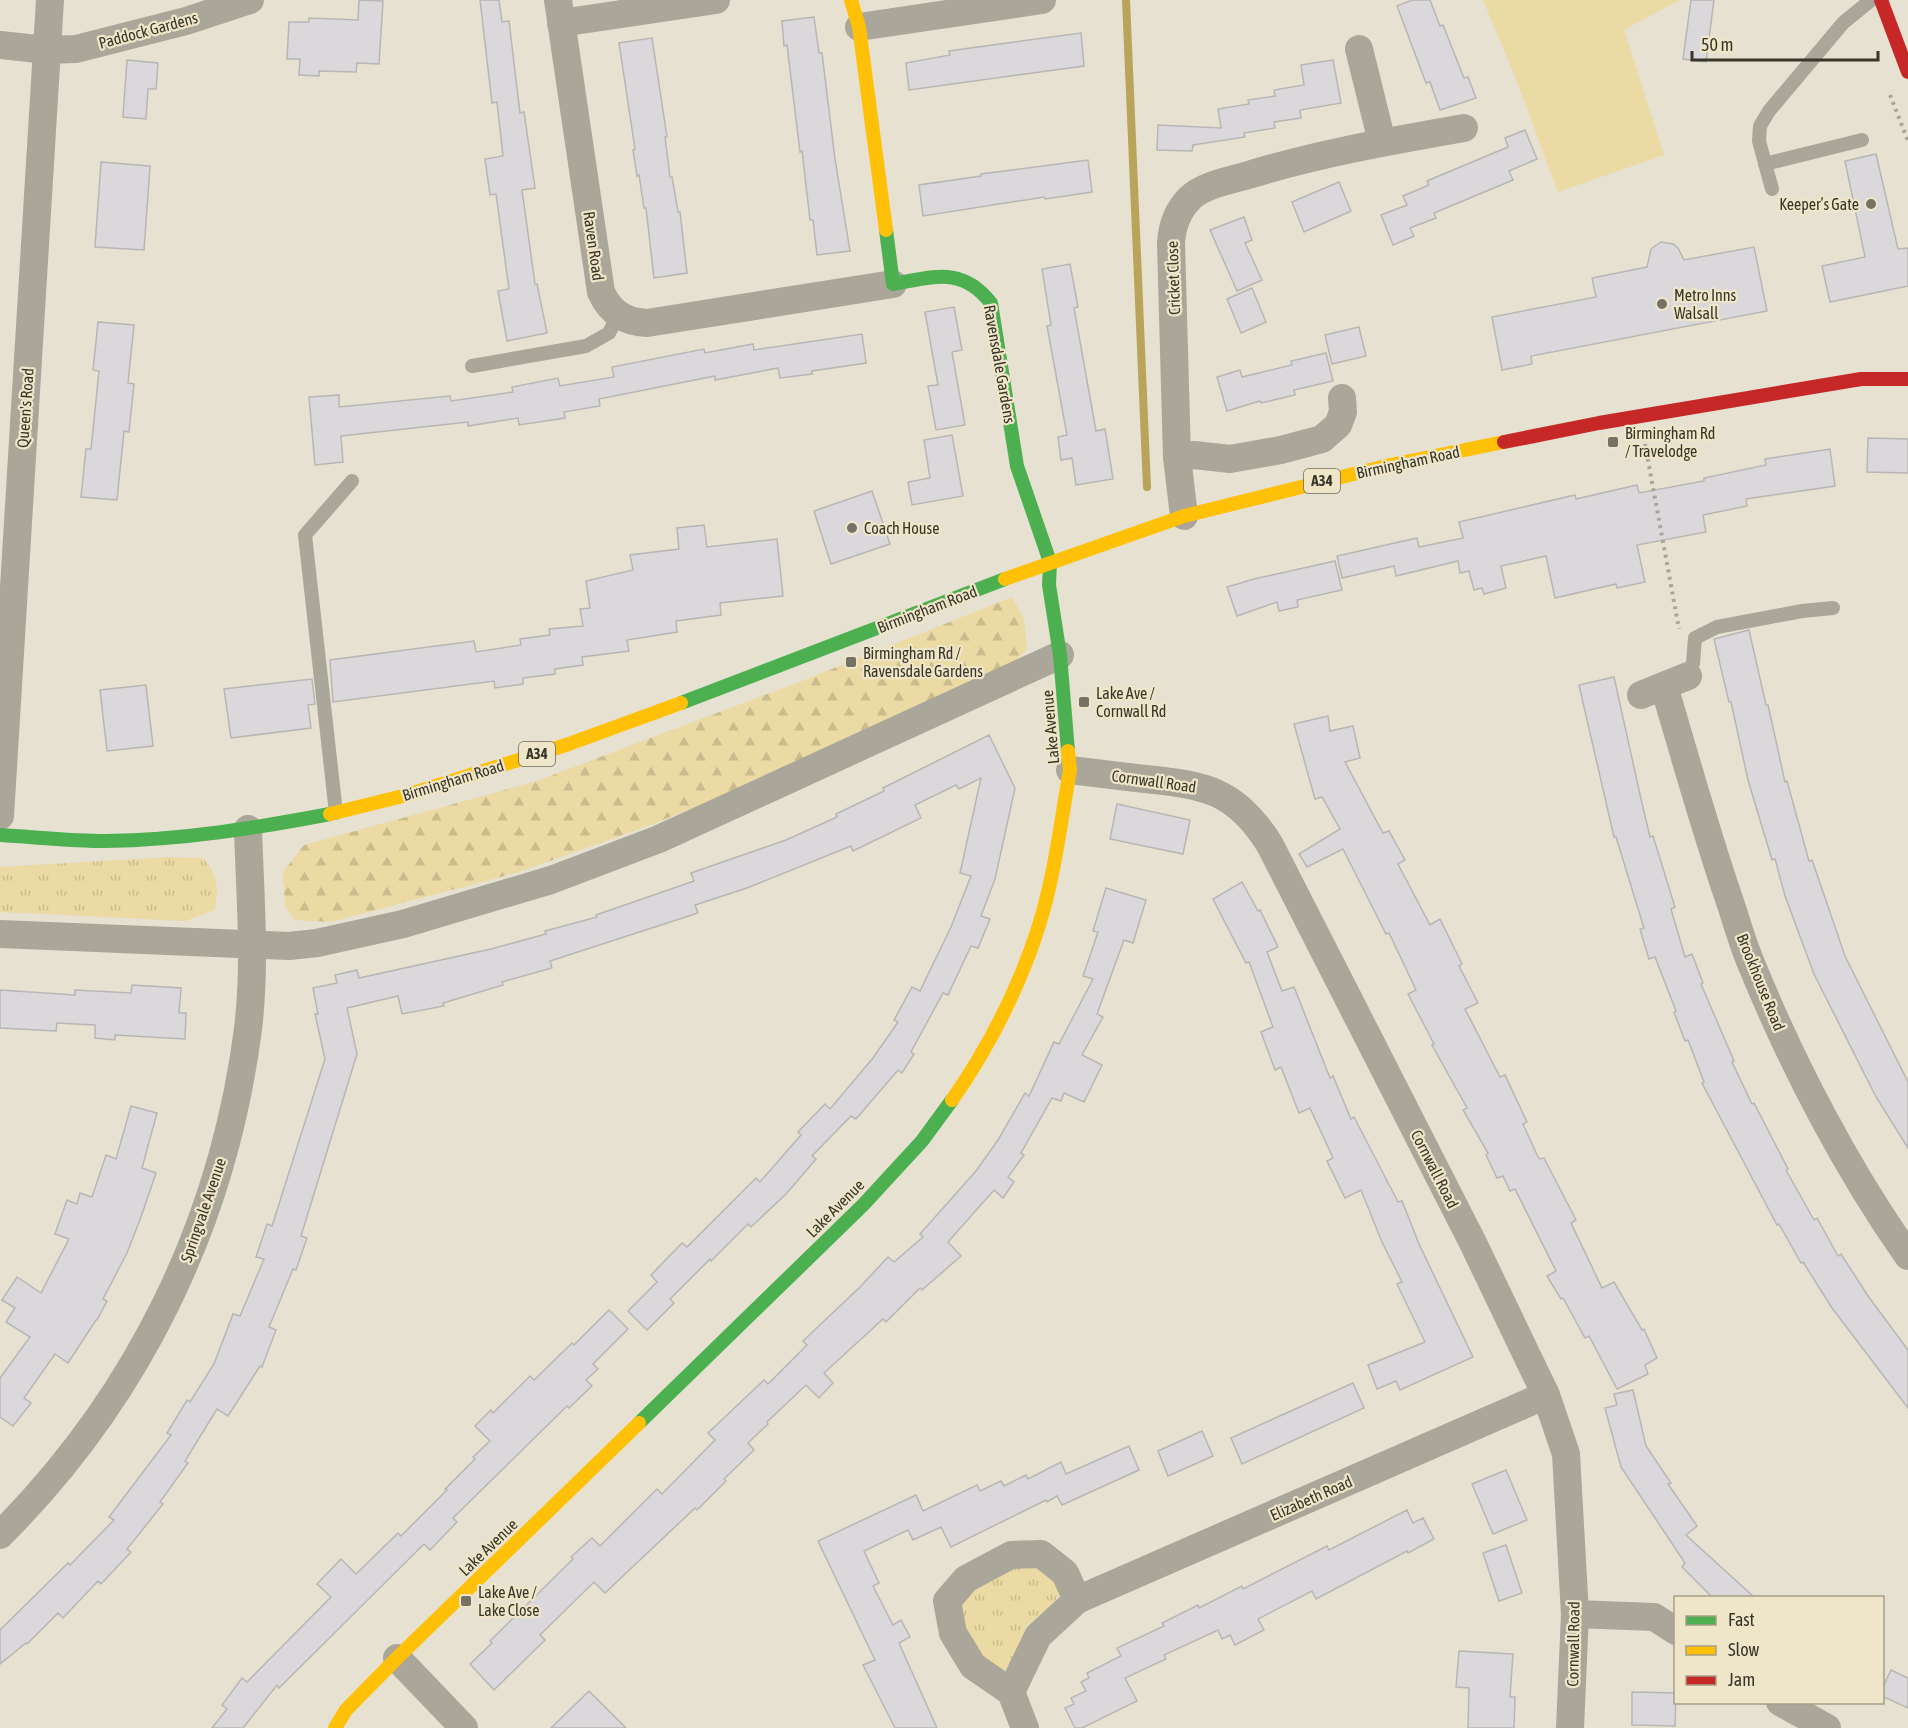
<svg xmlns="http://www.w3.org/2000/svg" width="1908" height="1728" font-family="'Asap Condensed',sans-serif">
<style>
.grass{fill:url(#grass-tufts)}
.forest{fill:url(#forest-firs)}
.green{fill:#ecdaa4}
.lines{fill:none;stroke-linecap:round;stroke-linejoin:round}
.stream{stroke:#baa45a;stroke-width:8}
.building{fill:#dad8da;stroke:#b8b6b4;stroke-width:1.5}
.path{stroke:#aaa599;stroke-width:4;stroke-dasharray:3 4.5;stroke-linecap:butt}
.lane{stroke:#aaa699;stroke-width:14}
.street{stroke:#aaa699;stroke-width:28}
.fast{stroke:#4caf50;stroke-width:14}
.slow{stroke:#ffc107;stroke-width:14}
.jam{stroke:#c62828;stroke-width:14}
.poi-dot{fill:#757164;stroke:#efe5c8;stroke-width:2}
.labels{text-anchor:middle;stroke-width:4.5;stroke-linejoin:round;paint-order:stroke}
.shield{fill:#efe5c8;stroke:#6f6a59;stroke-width:1.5}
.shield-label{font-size:15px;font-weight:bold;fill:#383529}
.street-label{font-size:16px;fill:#383529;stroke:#efe5c8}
.poi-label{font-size:16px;fill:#383529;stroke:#efe5c8;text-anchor:start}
</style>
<defs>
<pattern id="grass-tufts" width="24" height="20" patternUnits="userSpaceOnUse" patternTransform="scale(1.5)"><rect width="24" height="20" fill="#ecdaa4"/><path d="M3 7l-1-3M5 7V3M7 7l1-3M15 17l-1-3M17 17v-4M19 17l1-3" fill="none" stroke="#cbbc8d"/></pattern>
<pattern id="forest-firs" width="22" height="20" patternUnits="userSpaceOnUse" patternTransform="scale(1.5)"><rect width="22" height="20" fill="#ecdaa4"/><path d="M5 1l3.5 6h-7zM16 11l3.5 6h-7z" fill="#cbbc8d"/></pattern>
</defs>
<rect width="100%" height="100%" fill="#e6e1d1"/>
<g class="grass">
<path d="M170,857L203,858C219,877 218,886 215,910L185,921L0,912V867Z"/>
<polygon points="1023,1563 1053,1570 1059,1594 1052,1606 1026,1626 1017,1656 1006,1669 996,1672 976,1661 961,1616 963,1595"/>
</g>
<polygon class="forest" points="1012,597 1024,619 1027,649 1010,667 773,777 640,829 516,873 331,922 295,920 285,906 283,872 304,845 534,782 802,681"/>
<polygon class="green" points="1483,0 1680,0 1624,30 1664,155 1558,192 1516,79"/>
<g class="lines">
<polyline class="stream" points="1126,0 1147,487"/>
</g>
<g class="building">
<polygon points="359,0 383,1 379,64 357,63 356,72 319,71 319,76 299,75 300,59 287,59 289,22 309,22 309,18 358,20"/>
<polygon points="480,0 499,0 502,22 509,21 520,113 524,112 535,188 522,190 535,284 537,284 547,333 507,341 498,291 509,289 496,194 490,195 485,159 503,156 497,102 492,103"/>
<polygon points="1412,0 1430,0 1440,26 1443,25 1464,78 1468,77 1476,98 1440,110 1430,82 1426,83 1397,6"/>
<polygon points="1691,0 1714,0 1706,62 1683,59"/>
<polygon points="814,17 819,53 822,53 835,159 850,251 817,255 813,220 810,220 802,151 800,152 787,45 784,46 782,21"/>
<polygon points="1081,33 1084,66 909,90 906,63 950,55 949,51"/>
<polygon points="652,38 667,137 665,137 670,177 672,177 678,212 680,212 687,273 654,278 646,208 644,208 639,175 637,176 633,150 635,149 619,43"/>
<polygon points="127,60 158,63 156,89 148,89 146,119 123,117"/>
<polygon points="1333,60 1341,103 1300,110 1301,118 1274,122 1275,128 1244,133 1245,137 1193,145 1192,151 1157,150 1158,125 1221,128 1218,109 1249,104 1248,100 1275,96 1274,90 1304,85 1301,65"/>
<polygon points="1525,130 1537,159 1509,171 1513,180 1434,213 1436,218 1410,228 1414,236 1393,245 1381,215 1407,205 1403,196 1429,185 1427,181 1508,147 1505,138"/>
<polygon points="1876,154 1898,249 1908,248 1908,286 1830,302 1822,266 1865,257 1845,161"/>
<polygon points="1088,160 1092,192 1045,199 1044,197 923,216 919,185 981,176 981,174"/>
<polygon points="101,162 150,166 144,250 95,247"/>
<polygon points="1339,182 1351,211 1304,232 1292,202"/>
<polygon points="1244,217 1252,240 1245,243 1262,280 1237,291 1210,230"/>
<polygon points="1661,242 1673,244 1678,248 1684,260 1754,247 1767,311 1531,356 1532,364 1502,370 1492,317 1596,297 1592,278 1647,267 1651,249"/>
<polygon points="1070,264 1078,307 1074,308 1096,431 1105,429 1113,479 1076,485 1072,458 1061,460 1058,437 1067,435 1047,326 1051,325 1042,269"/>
<polygon points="1252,288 1266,322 1241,333 1227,299"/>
<polygon points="954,307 962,350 952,352 965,425 936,430 928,386 938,385 925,312"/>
<polygon points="98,322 134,325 128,383 134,384 129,432 124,431 117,500 81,497 86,449 91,449 99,371 93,370"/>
<polygon points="1359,327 1366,356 1332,364 1325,335"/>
<polygon points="862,334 866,363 812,371 812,374 780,378 778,368 715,380 715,376 599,399 600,406 564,412 565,418 519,425 518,418 468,426 468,422 341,436 343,462 315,465 309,397 339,395 339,407 450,396 451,401 513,392 512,387 558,378 560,386 614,377 612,367 704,349 705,353 753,344 754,350"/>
<polygon points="1326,353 1333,381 1294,390 1295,395 1261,403 1260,401 1227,411 1217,377 1240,370 1242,377 1292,365 1291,361"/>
<polygon points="952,435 963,496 912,505 908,482 930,478 924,440"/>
<polygon points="1868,438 1908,439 1908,473 1867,472"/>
<polygon points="1830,449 1835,486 1746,499 1747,506 1703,515 1706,532 1637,545 1645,582 1617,588 1616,584 1555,598 1546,556 1501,566 1506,588 1484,594 1482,588 1474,590 1469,571 1460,573 1458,561 1396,576 1394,566 1342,578 1337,556 1417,538 1419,547 1463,538 1459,522 1575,495 1576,499 1637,485 1639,493 1704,481 1704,478 1766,465 1765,459"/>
<polygon points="872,491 890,544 831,564 814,511"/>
<polygon points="704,525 707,547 777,539 783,596 720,603 721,615 676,621 677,632 627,640 629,651 582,657 583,665 555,669 555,674 523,678 523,684 495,688 494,681 333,702 330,660 474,641 476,652 521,645 520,639 550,635 549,629 583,626 580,609 590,608 586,581 633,570 630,555 679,549 677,528"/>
<polygon points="1335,561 1342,590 1297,600 1298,607 1279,611 1277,602 1237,616 1227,587 1254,579"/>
<polygon points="1749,630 1766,705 1768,705 1785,782 1787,781 1809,861 1812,860 1845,956 1908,1082 1908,1148 1876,1097 1814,974 1785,896 1775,859 1772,860 1748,780 1731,702 1729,702 1714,639"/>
<polygon points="1614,677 1641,799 1650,837 1653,836 1675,907 1671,909 1685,957 1692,954 1703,983 1701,984 1734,1061 1732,1062 1752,1104 1754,1103 1788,1169 1786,1170 1814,1220 1817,1218 1838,1256 1841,1254 1868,1296 1908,1350 1908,1408 1832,1308 1803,1262 1801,1263 1779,1224 1777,1225 1702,1083 1704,1082 1688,1040 1685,1041 1674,1012 1676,1011 1655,957 1649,959 1640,929 1644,928 1616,837 1614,837 1579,685"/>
<polygon points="312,679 315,704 308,705 311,728 231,738 224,689"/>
<polygon points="146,685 153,746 107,751 100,690"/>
<polygon points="1328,716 1330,731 1353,726 1360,758 1345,762 1383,833 1389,831 1405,860 1398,864 1430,925 1440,919 1462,964 1459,966 1478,1003 1465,1009 1500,1077 1505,1075 1527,1122 1523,1124 1539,1159 1544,1158 1576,1220 1571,1223 1602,1288 1614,1282 1642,1330 1644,1329 1657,1358 1645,1365 1648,1374 1617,1389 1589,1336 1585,1338 1563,1298 1561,1299 1547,1276 1556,1271 1515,1189 1510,1191 1503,1176 1497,1178 1486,1155 1488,1153 1463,1110 1467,1108 1432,1045 1434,1044 1408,994 1416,990 1389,933 1386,934 1343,849 1307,867 1299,854 1340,829 1322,797 1315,799 1294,724"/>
<polygon points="989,735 1015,788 995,879 981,916 990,919 978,948 971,946 948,995 943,993 911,1052 914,1054 902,1073 898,1070 856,1119 851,1116 812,1156 816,1159 787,1193 751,1227 748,1224 711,1261 710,1259 670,1299 674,1303 647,1330 628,1311 657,1282 651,1275 682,1243 687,1247 756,1178 760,1182 801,1135 798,1132 825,1104 830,1109 873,1058 898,1022 894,1020 912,987 920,991 951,927 971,876 960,873 981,778 959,789 956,785 915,805 921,818 853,851 851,846 747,888 695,905 698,913 550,961 552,968 502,982 503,985 443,1003 444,1006 402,1014 398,996 347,1008 357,1054 301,1236 307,1238 296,1270 293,1269 269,1327 276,1330 262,1367 260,1366 228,1416 217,1409 185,1461 188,1463 160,1502 163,1504 127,1549 131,1552 101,1584 98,1581 63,1618 58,1613 27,1644 26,1643 0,1664 0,1630 68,1563 70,1565 114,1520 109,1517 171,1435 167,1433 187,1400 190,1402 214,1364 233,1314 240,1316 264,1259 256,1257 267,1224 272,1226 325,1059 315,1014 318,1014 313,988 337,983 335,975 357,970 359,978 491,949 546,934 545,931 597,917 596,915 694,881 691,873 786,840 837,817 836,814 884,791 883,788"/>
<polygon points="1117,804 1190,820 1183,854 1110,839"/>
<polygon points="1242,882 1258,911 1260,910 1278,947 1267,952 1282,991 1294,987 1330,1078 1333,1076 1351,1119 1354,1117 1398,1202 1402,1201 1419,1244 1473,1357 1400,1390 1396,1381 1377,1389 1368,1365 1425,1342 1397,1284 1402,1282 1382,1242 1361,1190 1345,1198 1327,1161 1333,1158 1310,1108 1299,1113 1281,1067 1275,1070 1261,1032 1273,1027 1249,962 1246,963 1213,899"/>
<polygon points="1106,888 1146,900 1133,943 1124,940 1097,1014 1103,1017 1082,1055 1102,1065 1084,1102 1064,1093 1061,1101 1052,1098 1021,1153 1024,1155 1008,1177 1014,1182 1003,1198 994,1190 948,1242 961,1256 922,1290 920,1288 886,1322 883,1319 824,1373 833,1383 819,1398 806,1385 767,1422 768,1424 748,1443 754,1450 724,1479 726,1481 697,1510 695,1508 605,1593 594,1582 540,1635 545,1640 494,1690 470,1664 492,1643 490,1641 573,1559 571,1557 592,1538 600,1546 657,1489 662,1494 715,1440 708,1433 764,1380 768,1384 807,1345 803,1341 860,1287 888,1257 894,1262 923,1237 920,1234 976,1171 998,1140 1025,1093 1029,1096 1054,1042 1059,1044 1093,979 1083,976 1098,932 1093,931"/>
<polygon points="132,985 181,988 179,1013 186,1013 185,1039 115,1035 115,1040 95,1038 95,1025 57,1023 56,1031 0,1028 0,990 75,995 75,990 131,993"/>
<polygon points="131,1106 157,1113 142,1168 156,1173 141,1217 127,1253 103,1299 107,1301 97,1320 96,1320 68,1363 55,1354 24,1398 31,1403 13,1426 0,1417 0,1378 30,1337 6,1322 15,1308 2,1300 17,1277 41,1293 69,1239 55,1234 67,1200 77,1204 80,1193 92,1197 106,1155 116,1159"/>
<polygon points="609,1310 628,1329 593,1364 598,1369 586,1380 592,1386 569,1408 567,1406 453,1518 457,1522 430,1550 424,1544 279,1688 277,1685 243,1728 212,1728 227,1709 222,1705 242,1678 247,1682 331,1597 317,1584 341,1559 356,1574 398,1533 401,1536 447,1490 445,1489 475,1459 473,1457 490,1441 475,1426 491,1410 493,1413 530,1376 534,1380 572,1343 574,1345"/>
<polygon points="1353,1383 1364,1408 1242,1464 1231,1438"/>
<polygon points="1633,1390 1646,1446 1671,1483 1668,1484 1697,1526 1686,1535 1755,1598 1713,1598 1682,1567 1685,1563 1621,1467 1605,1408 1617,1405 1614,1394"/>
<polygon points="1202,1431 1213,1456 1168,1476 1158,1451"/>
<polygon points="1129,1446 1139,1470 1062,1505 1057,1496 1047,1502 1046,1500 951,1547 941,1527 913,1540 908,1530 864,1551 879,1583 873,1586 893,1625 901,1620 910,1637 899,1643 937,1728 895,1728 863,1665 875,1660 818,1541 916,1495 923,1511 977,1485 980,1491 1001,1481 1004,1486 1026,1475 1028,1479 1061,1462 1066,1474"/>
<polygon points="1506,1470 1527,1520 1493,1534 1472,1484"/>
<polygon points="1407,1510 1413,1523 1423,1518 1434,1539 1408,1553 1407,1551 1316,1599 1312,1591 1258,1619 1264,1630 1235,1645 1230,1635 1222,1639 1218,1630 1164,1655 1166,1659 1125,1678 1137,1701 1082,1728 1075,1728 1065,1708 1074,1704 1071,1698 1086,1691 1081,1682 1089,1678 1087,1673 1121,1656 1117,1648 1164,1626 1162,1623 1198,1605 1199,1608 1242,1586 1243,1589 1327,1546 1329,1550"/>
<polygon points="1506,1545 1522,1593 1499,1601 1483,1553"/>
<polygon points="1459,1651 1513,1654 1510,1697 1515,1697 1514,1728 1468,1728 1469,1688 1456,1687"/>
<polygon points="1891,1670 1908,1678 1908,1708 1882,1696 1882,1689"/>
<polygon points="589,1691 626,1728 551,1728"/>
<polygon points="1632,1692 1676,1693 1675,1726 1632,1725"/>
</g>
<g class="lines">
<g class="path">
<polyline points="1890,95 1908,141"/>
<polyline points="1645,444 1679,629"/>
</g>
<g class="lane">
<polyline points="1765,164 1862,140"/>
<polyline points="1772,189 1759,141 1760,126 1769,111 1843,23 1871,0"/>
<polyline points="472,366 586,346 609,333 618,315"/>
<polyline points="1688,676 1693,663 1695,638 1717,627 1802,611 1833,608"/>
<polyline points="336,813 305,535 352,481"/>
</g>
<g class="street">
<path d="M558,0L601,292C610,312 624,322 647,323L893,284"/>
<polyline points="561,23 716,0"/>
<polyline points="859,27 1042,0"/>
<polyline points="0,45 47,50 76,49 186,21 250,0"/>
<polyline points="1359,49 1382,142"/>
<polyline points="1177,457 1194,455 1230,459 1281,450 1322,439 1338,425 1343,412 1342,398"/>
<path d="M1184,516L1177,457L1171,243C1172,226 1177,211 1190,198C1204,185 1227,181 1245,176C1316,154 1390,141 1464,128"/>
<path d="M1664,686C1685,757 1705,829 1729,899C1737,922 1743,946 1753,968C1793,1066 1847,1169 1908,1256"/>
<polyline points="1641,695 1688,676"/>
<path d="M1070,770C1095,773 1120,776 1145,779C1205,785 1236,790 1270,845L1472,1241L1546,1395L1566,1454L1575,1614L1570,1728"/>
<polyline points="0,816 50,0"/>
<polyline points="0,934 289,946 317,943 403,924 551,880 659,839 1060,655"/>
<path d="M0,1535C138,1397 223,1223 248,1029C256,963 250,895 248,829"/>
<polyline points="1575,1614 1654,1617 1676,1631"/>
<polyline points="397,1658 464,1728"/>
<polyline points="1011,1692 973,1666 953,1633 947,1601 966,1579 1011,1555 1041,1554 1065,1573 1077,1600"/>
<polyline points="1780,1702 1827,1728"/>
<polyline points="1025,1728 1011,1692 1038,1636 1077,1600 1546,1395"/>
</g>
<g class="fast">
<path d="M886,230L893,284C934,277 962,266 991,303L1017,466L1050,562L1049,585L1060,655L1068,751"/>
<polyline points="681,703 1005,579"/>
<path d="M0,835C35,837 71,841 106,841C182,840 256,828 330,814"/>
<polyline points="639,1423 863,1205 922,1141 952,1100"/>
</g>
<g class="slow">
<polyline points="851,0 859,27 886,230"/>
<polyline points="1005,579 1184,516 1390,465 1504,442"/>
<polyline points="330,814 407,795 566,745 681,703"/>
<path d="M952,1100C995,1039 1033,960 1049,888C1058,849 1063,809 1070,770L1068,751"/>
<polyline points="335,1728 346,1710 397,1658 639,1423"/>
</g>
<g class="jam">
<polyline points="1881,0 1908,72"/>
<polyline points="1504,442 1599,423 1861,379 1908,379"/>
</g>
</g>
<g class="poi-dot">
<circle cx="1871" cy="204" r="6"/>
<circle cx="1662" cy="304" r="6"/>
<rect x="1607" y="436" width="12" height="12" rx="3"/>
<circle cx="852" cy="528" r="6"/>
<rect x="845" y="656" width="12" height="12" rx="3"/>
<rect x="1078" y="696" width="12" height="12" rx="3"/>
<rect x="460" y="1595" width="12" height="12" rx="3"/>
</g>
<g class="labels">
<g class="shield">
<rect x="1304" y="469" width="36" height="24" rx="4.5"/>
<rect x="519" y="742" width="36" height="24" rx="4.5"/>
</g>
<g class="shield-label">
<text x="1322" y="486">A34</text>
<text x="537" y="759">A34</text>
</g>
<g class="street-label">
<text transform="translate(148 30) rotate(-15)" y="6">Paddock Gardens</text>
<text transform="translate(594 246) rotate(82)" y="6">Raven Road</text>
<text transform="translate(1173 278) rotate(-92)" y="6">Cricket Close</text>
<text transform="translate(1000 364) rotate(80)" y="6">Ravensdale Gardens</text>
<text transform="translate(25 408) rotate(-86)" y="6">Queen's Road</text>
<text transform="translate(1408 462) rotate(-12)" y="6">Birmingham Road</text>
<text transform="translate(927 609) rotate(-21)" y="6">Birmingham Road</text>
<text transform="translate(1050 727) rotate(-95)" y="6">Lake Avenue</text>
<text transform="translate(453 780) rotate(-17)" y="6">Birmingham Road</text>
<text transform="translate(1154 781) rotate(8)" y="6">Cornwall Road</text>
<text transform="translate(1761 982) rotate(68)" y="6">Brookhouse Road</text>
<text transform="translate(1435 1169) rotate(63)" y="6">Cornwall Road</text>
<text transform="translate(835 1208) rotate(-45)" y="6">Lake Avenue</text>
<text transform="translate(203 1210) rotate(-71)" y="6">Springvale Avenue</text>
<text transform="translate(1311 1498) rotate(-24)" y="6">Elizabeth Road</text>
<text transform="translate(488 1547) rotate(-44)" y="6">Lake Avenue</text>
<text transform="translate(1573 1644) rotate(-89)" y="6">Cornwall Road</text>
</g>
<g class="poi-label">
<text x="1859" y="210" text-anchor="end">Keeper’s Gate</text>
<text x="1674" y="301">Metro Inns<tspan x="1674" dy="18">Walsall</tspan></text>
<text x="1625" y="439">Birmingham Rd<tspan x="1625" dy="18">/ Travelodge</tspan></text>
<text x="864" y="534">Coach House</text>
<text x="863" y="659">Birmingham Rd /<tspan x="863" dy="18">Ravensdale Gardens</tspan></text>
<text x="1096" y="699">Lake Ave /<tspan x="1096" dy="18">Cornwall Rd</tspan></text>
<text x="478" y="1598">Lake Ave /<tspan x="478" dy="18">Lake Close</tspan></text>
</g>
</g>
<rect x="1674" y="1596" width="210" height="108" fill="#efe5c8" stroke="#a69f88" stroke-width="1.5"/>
<rect x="1686" y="1616" width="30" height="9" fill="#4caf50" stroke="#a69f88" stroke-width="1.5"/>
<text x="1728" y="1626" font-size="18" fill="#383529">Fast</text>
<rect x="1686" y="1646" width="30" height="9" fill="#ffc107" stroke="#a69f88" stroke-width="1.5"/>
<text x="1728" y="1656" font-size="18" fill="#383529">Slow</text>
<rect x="1686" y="1676" width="30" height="9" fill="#c62828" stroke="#a69f88" stroke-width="1.5"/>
<text x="1728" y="1686" font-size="18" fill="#383529">Jam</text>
<path d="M1692 51v9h186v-9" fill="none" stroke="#383529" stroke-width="3"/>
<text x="1701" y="51" font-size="18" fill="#383529" stroke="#efe5c8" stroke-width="4.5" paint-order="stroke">50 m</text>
</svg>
